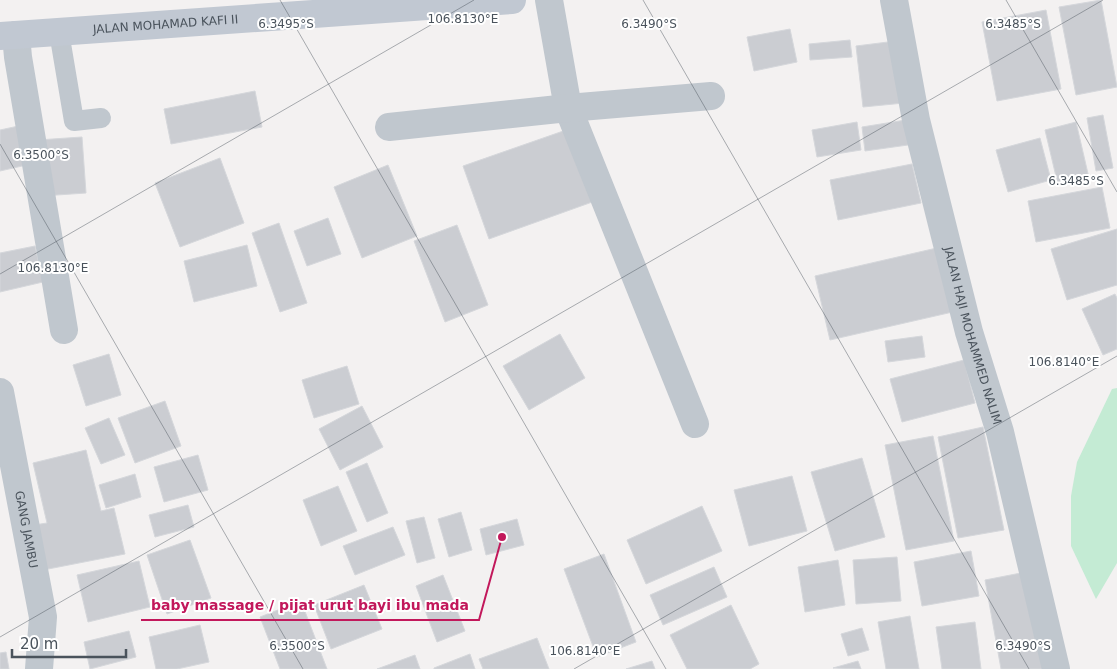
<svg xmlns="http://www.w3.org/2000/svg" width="1117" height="669" font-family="'DejaVu Sans',sans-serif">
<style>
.green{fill:#c4ebd4}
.building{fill:#cbcdd2;stroke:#d5d7db}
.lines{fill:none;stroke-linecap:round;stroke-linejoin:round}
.lane{stroke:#c0c7ce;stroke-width:20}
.street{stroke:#c0c7ce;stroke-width:28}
.secondary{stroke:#c1c8d2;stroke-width:28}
.ticks{fill:none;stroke:#4a535c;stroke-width:1;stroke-opacity:0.45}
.labels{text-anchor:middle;stroke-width:4;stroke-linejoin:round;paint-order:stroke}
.street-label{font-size:12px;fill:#4a535c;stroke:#fff}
.ticks-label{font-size:12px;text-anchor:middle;fill:#4a535c;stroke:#fff;stroke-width:4;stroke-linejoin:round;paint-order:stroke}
.leader{fill:none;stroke:#c2185b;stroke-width:2}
.callout-dot{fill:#c2185b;stroke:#fff;stroke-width:2}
.callout-label{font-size:14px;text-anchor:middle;font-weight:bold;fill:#c2185b;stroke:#fff;stroke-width:4;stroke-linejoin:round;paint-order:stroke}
</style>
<rect width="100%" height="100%" fill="#f3f1f1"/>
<polygon class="green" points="1117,388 1117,563 1096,599 1071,546 1071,496 1077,462 1112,389"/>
<g class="building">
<polygon points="1101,0 1117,87 1076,95 1059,7"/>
<polygon points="1046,10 1061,89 997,101 982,22"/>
<polygon points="790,29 797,62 754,71 747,37"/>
<polygon points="850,40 852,57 810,60 809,44"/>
<polygon points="896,41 904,103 863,107 856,46"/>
<polygon points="255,91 262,127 171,144 164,109"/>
<polygon points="1103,115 1113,168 1096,171 1087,118"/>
<polygon points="912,119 915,144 865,151 862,127"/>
<polygon points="857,122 861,150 817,157 812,130"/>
<polygon points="1076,122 1089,178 1058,185 1045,130"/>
<polygon points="23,125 31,164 0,171 0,130"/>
<polygon points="569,129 595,201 489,239 463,166"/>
<polygon points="82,137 86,193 42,196 38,140"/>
<polygon points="1040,138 1051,180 1008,192 996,150"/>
<polygon points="220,158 244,223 180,247 155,183"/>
<polygon points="912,164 921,203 838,220 830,180"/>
<polygon points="388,165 417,236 362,258 334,187"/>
<polygon points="1102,187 1110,228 1036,242 1028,201"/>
<polygon points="328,218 341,254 307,266 294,231"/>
<polygon points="279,223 307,303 280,312 252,233"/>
<polygon points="457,225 488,305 445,322 414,241"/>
<polygon points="1117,229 1117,285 1067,300 1051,249"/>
<polygon points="247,245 257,286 194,302 184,261"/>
<polygon points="35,246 43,282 0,292 0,253"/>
<polygon points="941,247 957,311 830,340 815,276"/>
<polygon points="1115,294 1117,298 1117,349 1103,355 1082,309"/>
<polygon points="560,334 585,378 529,410 503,366"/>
<polygon points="922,336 925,357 888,362 885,341"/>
<polygon points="109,354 121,395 86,406 73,365"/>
<polygon points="964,360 975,403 902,422 890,379"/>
<polygon points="347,366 359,404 314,418 302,380"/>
<polygon points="165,401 181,446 135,463 118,418"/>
<polygon points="362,406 383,447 340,470 319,429"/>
<polygon points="109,418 125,455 101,464 85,428"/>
<polygon points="983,427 1004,530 958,538 938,437"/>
<polygon points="933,436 954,541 906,550 885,445"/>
<polygon points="86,450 101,511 114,508 125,554 43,570 34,525 47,523 33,463"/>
<polygon points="198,455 208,490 164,502 154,467"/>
<polygon points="862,458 885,537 835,551 811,472"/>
<polygon points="367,463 388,513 367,522 346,472"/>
<polygon points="135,474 141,497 106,508 99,485"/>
<polygon points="792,476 807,531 749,546 734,490"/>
<polygon points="338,486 357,531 321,546 303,500"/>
<polygon points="188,505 194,527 155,537 149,515"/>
<polygon points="702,506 722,551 646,584 627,540"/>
<polygon points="461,512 472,550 449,557 438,519"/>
<polygon points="424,517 435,558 417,563 406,521"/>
<polygon points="517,519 524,545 486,555 480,529"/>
<polygon points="393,527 405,555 355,575 343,546"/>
<polygon points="190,540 211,598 167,614 147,555"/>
<polygon points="971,551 979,596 922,606 914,562"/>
<polygon points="604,554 636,642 597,657 564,569"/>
<polygon points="897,557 901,601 856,604 853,560"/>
<polygon points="838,560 845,605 805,612 798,567"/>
<polygon points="139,561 150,607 88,622 77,575"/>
<polygon points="714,567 727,597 663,625 650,595"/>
<polygon points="1026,572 1043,669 1001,669 985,580"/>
<polygon points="443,575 465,631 437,642 416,586"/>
<polygon points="364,585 382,629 331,649 314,605"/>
<polygon points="301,601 327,669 280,669 260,617"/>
<polygon points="731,605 759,664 750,669 687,669 670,635"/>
<polygon points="910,616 919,669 886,669 878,622"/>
<polygon points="975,622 981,669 942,669 936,627"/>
<polygon points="200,625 209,662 177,669 156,669 149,637"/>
<polygon points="862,628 869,650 848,656 841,634"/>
<polygon points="129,631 136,657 90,669 84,642"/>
<polygon points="537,638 549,669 483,669 479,659"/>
<polygon points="6,652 9,669 0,669 0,653"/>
<polygon points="470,654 475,669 434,669 434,668"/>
<polygon points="415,655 420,669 377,669"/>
<polygon points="652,661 655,669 626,669"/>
<polygon points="858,661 861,669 833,668"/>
</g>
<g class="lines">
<polyline class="lane" points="59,32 74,121 101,118"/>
<g class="street">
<polyline points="549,0 568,108 695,424"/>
<path id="s1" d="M894,0L916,120L969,332L1000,432L1056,669"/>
<polyline points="16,35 18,57 64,330"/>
<polyline points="389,127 568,108 711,96"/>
<path id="s2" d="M0,392L43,617L39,669"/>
</g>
<path class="secondary" id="s3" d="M0,36L512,0"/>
</g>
<path class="ticks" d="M280,0L666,669M643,0L1029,669M1006,0L1117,192M0,144L303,669M0,274L474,0M0,637L1103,0M574,669L1117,356"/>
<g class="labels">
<g class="street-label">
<text dy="4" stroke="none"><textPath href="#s3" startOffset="166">JALAN MOHAMAD KAFI II</textPath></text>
<text dy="4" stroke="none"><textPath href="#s1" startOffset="345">JALAN HAJI MOHAMMED NALIM</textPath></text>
<text dy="4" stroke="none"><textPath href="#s2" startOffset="140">GANG JAMBU</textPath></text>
</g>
</g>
<g class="ticks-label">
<text x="463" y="23">106.8130°E</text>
<text x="1013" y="28">6.3485°S</text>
<text x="286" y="28">6.3495°S</text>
<text x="649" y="28">6.3490°S</text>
<text x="41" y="159">6.3500°S</text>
<text x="1076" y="185">6.3485°S</text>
<text x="53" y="272">106.8130°E</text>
<text x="1064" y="366">106.8140°E</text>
<text x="297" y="650">6.3500°S</text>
<text x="1023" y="650">6.3490°S</text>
<text x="585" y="655">106.8140°E</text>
</g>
<path class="leader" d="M502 537L479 620H141"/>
<circle class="callout-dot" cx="502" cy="537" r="5"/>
<g class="callout-label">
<text x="310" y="610">baby massage / pijat urut bayi ibu mada</text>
</g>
<path d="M12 649v8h114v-8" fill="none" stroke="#4a535c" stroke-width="2.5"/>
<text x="20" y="649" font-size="15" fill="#4a535c" stroke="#ffffff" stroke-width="4" paint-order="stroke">20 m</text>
</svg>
